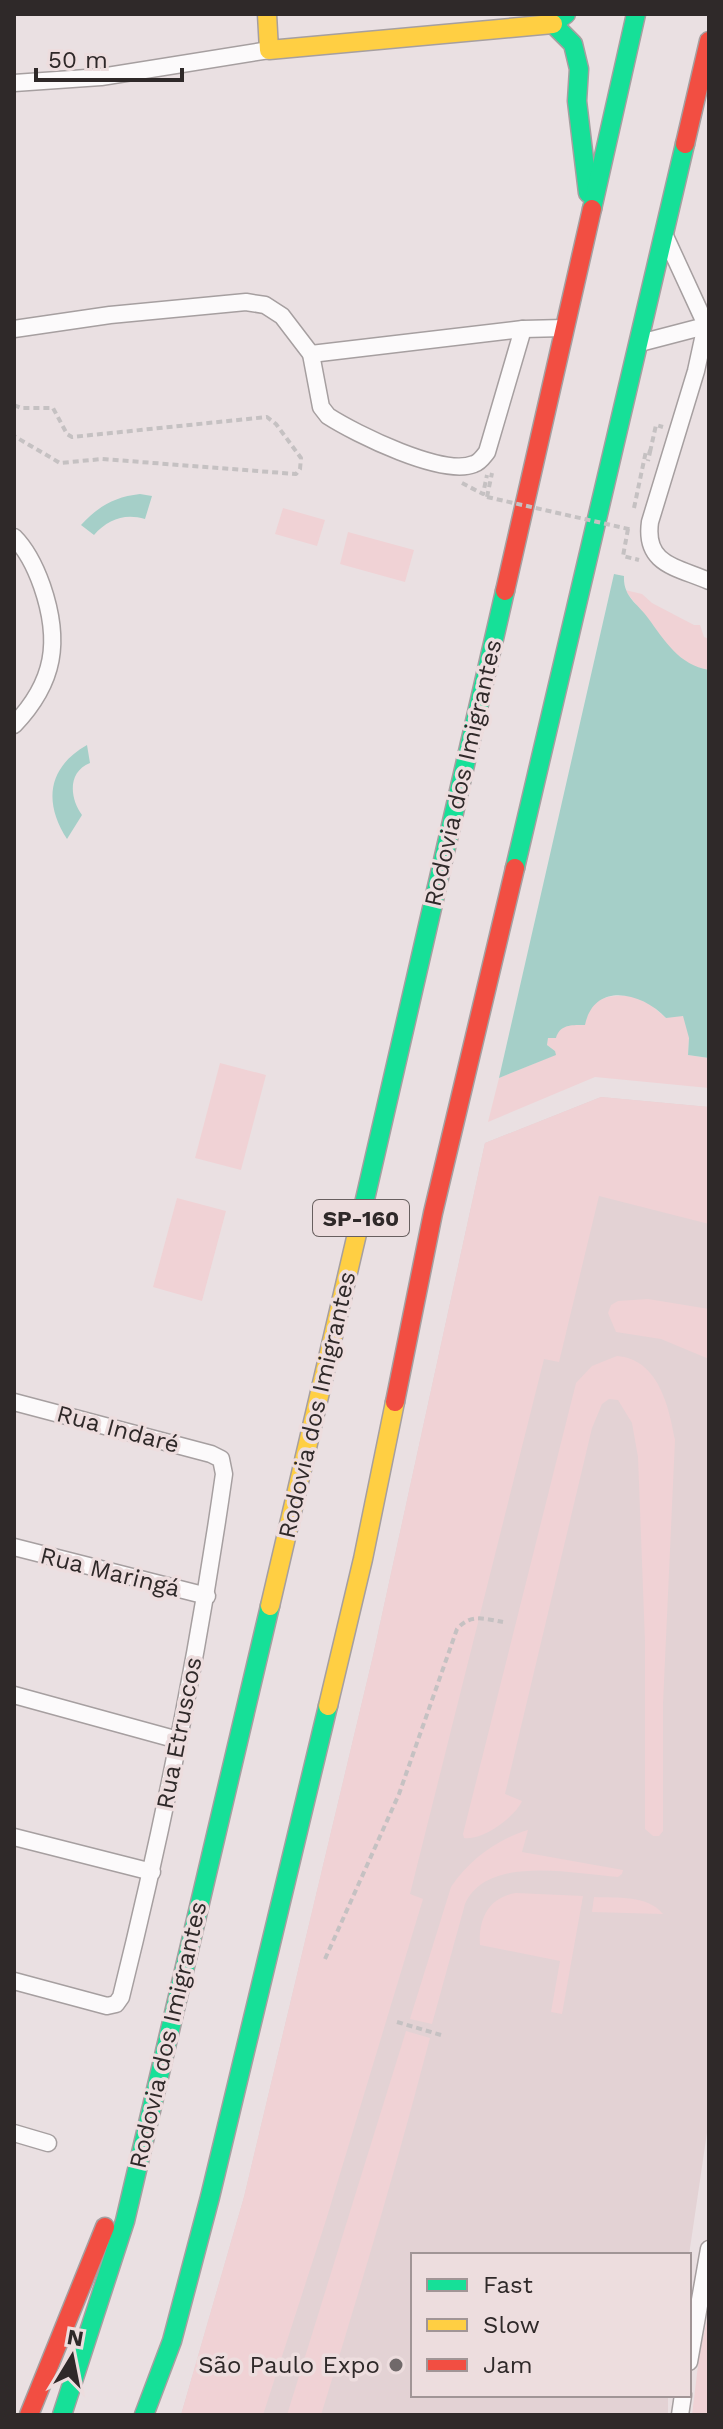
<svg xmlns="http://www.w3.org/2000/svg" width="723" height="2429" font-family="'Work Sans',sans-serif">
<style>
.built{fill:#e3d2d4}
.green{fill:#f0d2d5}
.water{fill:#a5cfc8}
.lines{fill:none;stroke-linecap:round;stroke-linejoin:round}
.street-casing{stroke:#a69fa0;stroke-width:19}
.fast-casing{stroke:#a69fa0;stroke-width:21}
.slow-casing{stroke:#a69fa0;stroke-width:21}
.jam-casing{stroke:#a69fa0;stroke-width:21}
.path{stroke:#c5c1c2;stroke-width:4;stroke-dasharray:6 4;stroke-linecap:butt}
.street{stroke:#fcfafb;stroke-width:16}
.fast{stroke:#16e098;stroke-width:18}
.slow{stroke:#ffcf43;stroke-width:18}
.jam{stroke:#f24e42;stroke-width:18}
.path-bridge{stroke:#c5c1c2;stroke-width:4;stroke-dasharray:6 4;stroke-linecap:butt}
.poi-dot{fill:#70696a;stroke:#edddde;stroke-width:3}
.labels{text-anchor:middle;stroke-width:7;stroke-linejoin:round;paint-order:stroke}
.shield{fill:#edddde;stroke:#685f5f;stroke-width:2}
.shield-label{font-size:22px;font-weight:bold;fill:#2f2929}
.street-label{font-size:24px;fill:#2f2929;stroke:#edddde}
.poi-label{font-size:24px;fill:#2f2929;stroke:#edddde;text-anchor:end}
</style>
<rect width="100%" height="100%" fill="#eae0e2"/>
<polygon class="built" points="601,1097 709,1107 709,2119 689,2255 413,2255 413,2395 668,2395 668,2415 181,2415 244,2197 373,1656 485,1143"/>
<g class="green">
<polygon points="283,508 325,520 317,546 275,534"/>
<polygon points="348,532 414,550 405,582 340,564"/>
<polygon points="625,590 642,594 652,603 694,625 700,625 704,637 709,639 709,670 692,666 671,650"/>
<path d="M634,996L651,1005L666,1018L680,1014L685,1018L689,1038L688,1055L709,1058V1088L595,1077L488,1122L499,1078L555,1055V1051L547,1045L548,1038L556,1037C560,1023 573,1025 585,1024C590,996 608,995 634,996Z"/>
<polygon points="220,1063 266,1075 241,1170 195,1158"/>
<polygon points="601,1097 709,1107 709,1224 599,1196 559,1362 544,1359 410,1894 423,1899 327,2217 263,2415 181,2415 244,2197 373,1656 485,1143"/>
<polygon points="177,1198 226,1211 202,1301 153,1287"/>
<polygon points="648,1299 709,1309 709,1359 661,1339 616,1332 608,1313 611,1305 618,1301"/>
<path d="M617,1356C658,1359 669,1406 675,1440L663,1704V1831L659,1836H653L645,1829V1641L638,1457L632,1423L618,1400L609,1399L602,1404L592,1428L505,1794L522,1801C515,1817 482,1841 464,1838L463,1834L576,1383L592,1366Z"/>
<path d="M528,1830L522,1852L623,1870L622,1874L618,1877C574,1874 487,1854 465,1904L432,2024L410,2019L451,1887C469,1860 497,1839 528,1830Z"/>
<path d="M516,1893L583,1896L562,2014L551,2012L560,1961L480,1945C478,1919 489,1897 516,1893Z"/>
<path d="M594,1897C617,1898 648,1895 663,1914L592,1912Z"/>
<path d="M406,2031L430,2038C397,2165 360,2290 321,2415H287Z"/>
<polygon points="709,2310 709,2415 692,2415 699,2357"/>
</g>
<g class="water">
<path d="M140,494L152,496L145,519C125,513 108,519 94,535L81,525C99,506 114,497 140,494Z"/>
<path d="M614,574L624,576C623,597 637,603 648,618C665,641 679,665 709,670V1058L688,1055L689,1038L683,1016L666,1018C642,992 594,981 585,1025C572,1025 560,1024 556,1038H548L547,1045L555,1051L556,1055L499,1078Z"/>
<path d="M87,745L90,763C67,772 70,799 82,815L67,839C43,802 48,767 87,745Z"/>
</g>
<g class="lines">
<g class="street-casing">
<g id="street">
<polyline points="14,83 101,77 269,50"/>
<path d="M665,236L706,325L696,371L650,522C644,565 677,567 709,581"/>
<path d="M14,329L110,315L246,302L265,305L282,316L311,354L321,407L328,416C356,434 443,477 474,464C480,462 483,457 487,452L523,329"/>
<polyline points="640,343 709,325"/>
<polyline points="311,354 523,329 564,328"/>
<path d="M14,537C27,550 36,569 42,586C61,641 55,682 14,725"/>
<path d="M14,1402L211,1454L221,1459L224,1474C199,1650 164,1824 121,1997L116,2004L107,2006L14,1981"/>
<polyline points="14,1547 207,1596"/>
<polyline points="14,1695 178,1740"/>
<polyline points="14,1837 152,1872"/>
<polyline points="14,2133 48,2143"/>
<polyline points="689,2362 709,2249"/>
<polyline points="680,2415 683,2395"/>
</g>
</g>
<g class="fast-casing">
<g id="fast">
<polyline points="566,14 553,24 573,44 579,69 577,101 588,193"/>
<polyline points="592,209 636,14"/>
<polyline points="515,868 685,144"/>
<polyline points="363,1208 505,591"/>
<polyline points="62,2415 125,2221 270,1606"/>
<polyline points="144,2415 172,2341 210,2197 328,1706"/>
</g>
</g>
<g class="slow-casing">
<g id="slow">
<polyline points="267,14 269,50 553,24"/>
<polyline points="270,1606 363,1208"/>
<polyline points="328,1706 363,1559 395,1402"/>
</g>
</g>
<g class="jam-casing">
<g id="jam">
<polyline points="685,144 709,41"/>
<polyline points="505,591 592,209"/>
<polyline points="395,1402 433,1213 515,868"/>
<polyline points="29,2415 105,2227"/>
</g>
</g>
<g class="path">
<polyline points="14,405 21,408 53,408 67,434 72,437 267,417 276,424 301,458 300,469 296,474 102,459 60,463 14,436"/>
<polyline points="650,452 656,425 663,427"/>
<polyline points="462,483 483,494 487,475"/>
<polyline points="487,497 492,473"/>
<polyline points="634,508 646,451 650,452 648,461"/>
<polyline points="628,529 623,556 639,560"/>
<path d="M325,1959L399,1794L457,1629C471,1613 485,1619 503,1622"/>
<polyline points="397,2022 441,2035"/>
</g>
<use href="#street" class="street"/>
<use href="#fast" class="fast"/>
<use href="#slow" class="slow"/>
<use href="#jam" class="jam"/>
<polyline class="path-bridge" points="487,497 633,530"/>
</g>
<circle class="poi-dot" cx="396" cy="2365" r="8"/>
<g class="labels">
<rect class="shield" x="313" y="1200" width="96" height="36" rx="6"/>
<g class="shield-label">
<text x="361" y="1226">SP-160</text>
</g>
<g class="street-label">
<text transform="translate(463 773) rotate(-77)" y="8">Rodovia dos Imigrantes</text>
<text transform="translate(317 1405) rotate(-77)" y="8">Rodovia dos Imigrantes</text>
<text transform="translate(118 1429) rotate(15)" y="8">Rua Indaré</text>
<text transform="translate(110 1572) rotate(14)" y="8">Rua Maringá</text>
<text transform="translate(179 1733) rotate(-79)" y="8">Rua Etruscos</text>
<text transform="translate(168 2035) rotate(-77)" y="8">Rodovia dos Imigrantes</text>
</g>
<g class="poi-label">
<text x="380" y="2373">São Paulo Expo</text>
</g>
</g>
<rect width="723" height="2429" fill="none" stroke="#2f2929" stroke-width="32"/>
<rect x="411" y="2253" width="280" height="144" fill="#edddde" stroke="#a19596" stroke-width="2"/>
<rect x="427" y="2279" width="40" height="12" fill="#16e098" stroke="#a19596" stroke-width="2"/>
<text x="483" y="2293" font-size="24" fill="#2f2929">Fast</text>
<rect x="427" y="2319" width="40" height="12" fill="#ffcf43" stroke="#a19596" stroke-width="2"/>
<text x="483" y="2333" font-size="24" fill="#2f2929">Slow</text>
<rect x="427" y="2359" width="40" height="12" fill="#f24e42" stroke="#a19596" stroke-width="2"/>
<text x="483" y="2373" font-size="24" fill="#2f2929">Jam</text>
<g transform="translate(72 2357) rotate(10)" stroke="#edddde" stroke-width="6" paint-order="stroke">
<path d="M0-6L14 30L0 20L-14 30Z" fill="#2f2929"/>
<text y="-12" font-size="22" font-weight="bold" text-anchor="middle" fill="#2f2929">N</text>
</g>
<path d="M36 68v12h146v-12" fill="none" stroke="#2f2929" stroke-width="4"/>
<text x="48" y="68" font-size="24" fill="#2f2929" stroke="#edddde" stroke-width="6" paint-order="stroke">50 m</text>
</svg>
